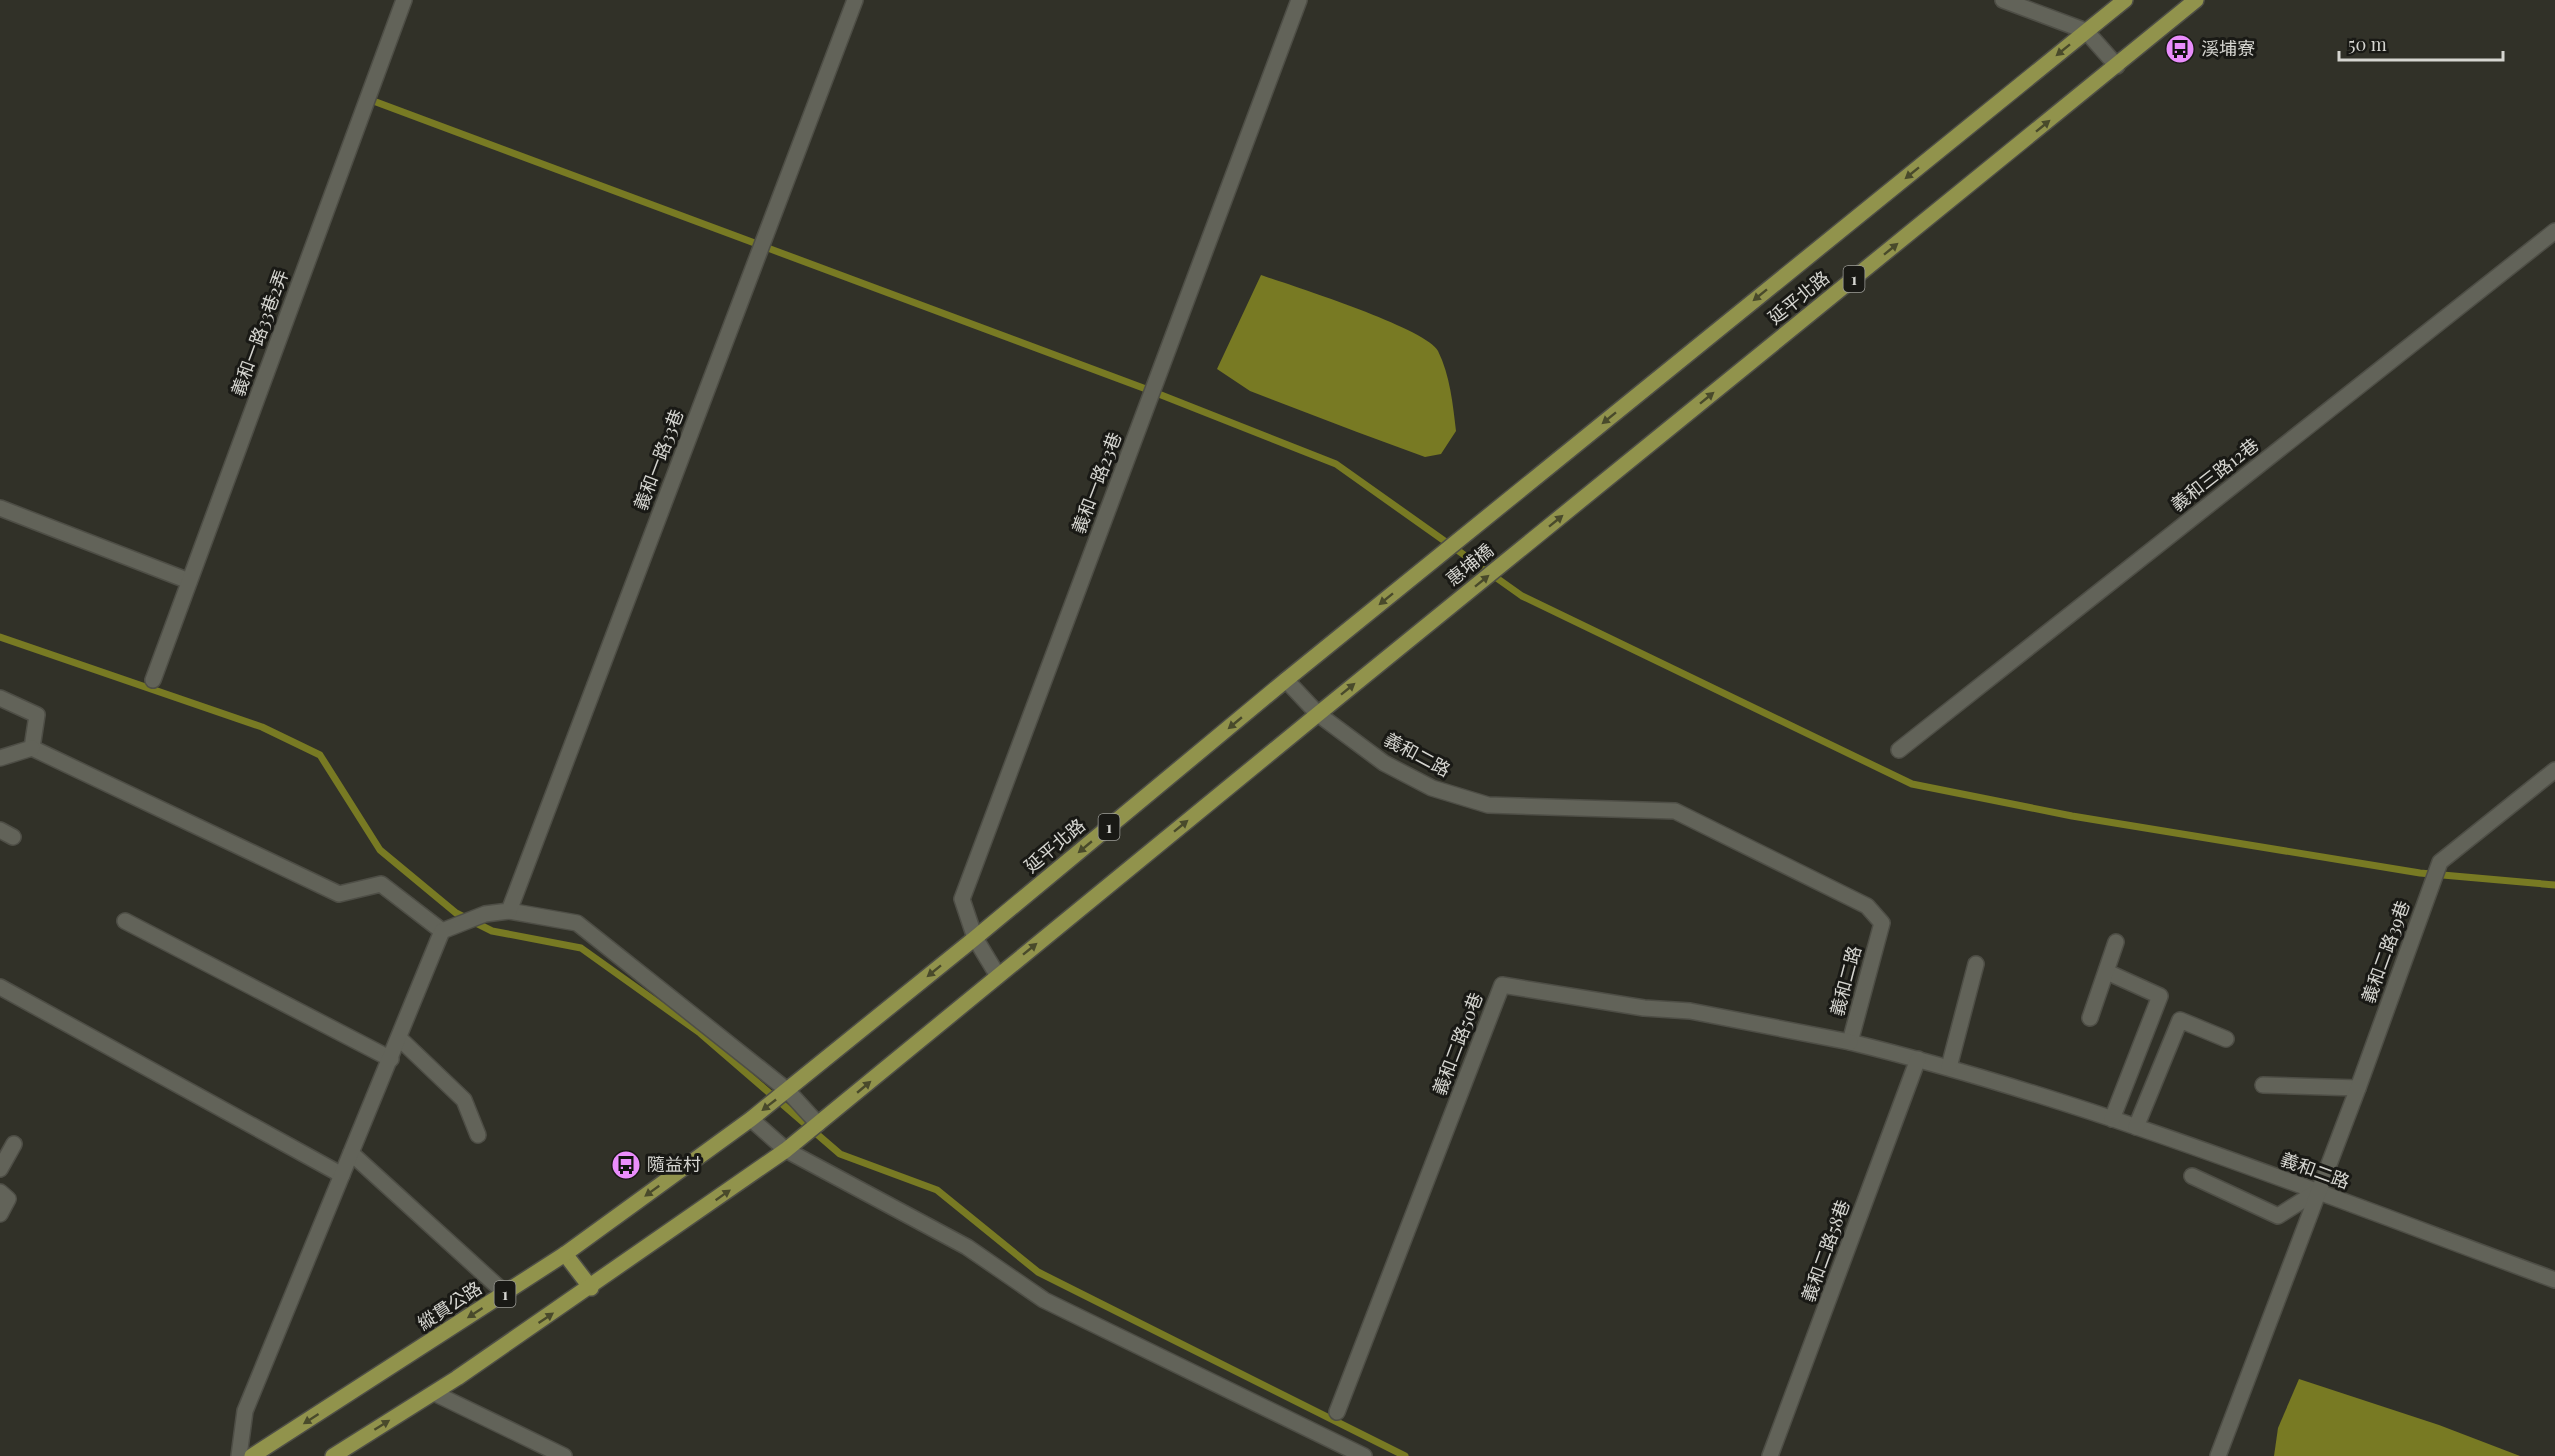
<svg xmlns="http://www.w3.org/2000/svg" width="2555" height="1456" font-family="'Playfair Display','Noto Sans TC',serif">
<style>
.water{fill:#787a23}
.lines{fill:none;stroke-linecap:round;stroke-linejoin:round}
.stream{stroke:#787a23;stroke-width:7}
.minor-casing{stroke:#4e4e46;stroke-width:18}
.major-casing{stroke:#4e4e46;stroke-width:18}
.minor{stroke:#626359;stroke-width:15}
.major{stroke:#91934c;stroke-width:15}
.oneway{fill:#494a2b}
.labels{text-anchor:middle;stroke-width:6;stroke-linejoin:round;paint-order:stroke}
.shield{fill:#191915;stroke:#9d9d98;stroke-width:1.5}
.shield-label{font-size:16px;font-weight:bold;fill:#d5d5d0}
.poi-label{font-size:18px;fill:#d5d5d0;stroke:#191915;text-anchor:start}
.street-label{font-size:18px;fill:#d5d5d0;stroke:#191915}
</style>
<rect width="100%" height="100%" fill="#313128"/>
<g class="water">
<path d="M1261,275C1292,286 1426,328 1438,351C1450,375 1453,405 1456,431L1441,454L1425,457L1357,432L1250,391L1217,369Z"/>
<polygon points="2299,1379 2439,1425 2520,1456 2274,1456 2278,1428"/>
</g>
<g class="lines">
<g class="stream">
<polyline points="368,99 1146,389 1336,464 1522,596 1912,784 2072,816 2420,873 2555,885"/>
<polyline points="0,637 262,727 320,755 380,850 456,913 492,931 581,948 700,1033 840,1154 937,1190 1038,1272 1405,1456"/>
</g>
<g class="minor-casing">
<g id="minor">
<polyline points="2003,0 2086,31 2117,66"/>
<polyline points="0,508 189,581"/>
<polyline points="153,680 404,0"/>
<path d="M1286,680L1318,714L1384,763L1432,788L1488,805L1675,811L1867,906L1882,923L1850,1042C2091,1101 2322,1194 2555,1280"/>
<polyline points="0,698 37,715 32,748 339,894 381,884 442,931"/>
<polyline points="1899,750 2555,231"/>
<polyline points="0,758 32,748"/>
<polyline points="0,830 13,837"/>
<polyline points="509,911 577,923 787,1090 818,1124"/>
<polyline points="125,921 391,1059"/>
<polyline points="2107,972 2160,996 2112,1119"/>
<polyline points="998,976 975,938 962,899 1299,0"/>
<polyline points="0,987 342,1175"/>
<polyline points="2090,1018 2116,942"/>
<polyline points="399,1038 464,1100 478,1135"/>
<polyline points="1949,1067 1976,964"/>
<polyline points="2263,1085 2358,1088"/>
<polyline points="751,1119 786,1150 967,1247 1044,1300 1364,1456"/>
<polyline points="2136,1127 2180,1020 2226,1039"/>
<polyline points="351,1153 506,1294"/>
<polyline points="0,1169 14,1144"/>
<polyline points="2192,1176 2278,1216 2316,1192"/>
<polyline points="0,1192 8,1199 0,1214"/>
<polyline points="434,1393 564,1456"/>
<polyline points="1337,1412 1502,985 1644,1008 1690,1011 1850,1042"/>
<polyline points="239,1456 245,1411 442,931 485,914 509,911 855,0"/>
<polyline points="1770,1456 1918,1059"/>
<polyline points="2218,1456 2358,1088 2440,862 2555,770"/>
</g>
</g>
<g class="major-casing">
<g id="major">
<polyline points="565,1254 591,1288"/>
<polyline points="252,1456 565,1254 751,1119 975,938 1286,680 2125,0"/>
<polyline points="333,1456 457,1378 786,1150 1318,714 2196,0"/>
</g>
</g>
<use href="#minor" class="minor"/>
<use href="#major" class="major"/>
</g>
<defs><path id="oneway-solid" d="M-6-.8H1V-3.2L6.5 0L1 3.2V.8H-6Z" transform="scale(1.5)"/></defs>
<g class="oneway">
<use href="#oneway-solid" transform="translate(2063 50) rotate(141)"/>
<use href="#oneway-solid" transform="translate(2043 126) rotate(-39)"/>
<use href="#oneway-solid" transform="translate(1912 173) rotate(141)"/>
<use href="#oneway-solid" transform="translate(1891 249) rotate(-39)"/>
<use href="#oneway-solid" transform="translate(1760 295) rotate(141)"/>
<use href="#oneway-solid" transform="translate(1707 398) rotate(-39)"/>
<use href="#oneway-solid" transform="translate(1609 418) rotate(141)"/>
<use href="#oneway-solid" transform="translate(1556 521) rotate(-39)"/>
<use href="#oneway-solid" transform="translate(1482 581) rotate(-39)"/>
<use href="#oneway-solid" transform="translate(1386 599) rotate(141)"/>
<use href="#oneway-solid" transform="translate(1348 689) rotate(-39)"/>
<use href="#oneway-solid" transform="translate(1235 723) rotate(140)"/>
<use href="#oneway-solid" transform="translate(1181 826) rotate(-39)"/>
<use href="#oneway-solid" transform="translate(1085 847) rotate(140)"/>
<use href="#oneway-solid" transform="translate(1030 949) rotate(-39)"/>
<use href="#oneway-solid" transform="translate(934 971) rotate(141)"/>
<use href="#oneway-solid" transform="translate(864 1087) rotate(-40)"/>
<use href="#oneway-solid" transform="translate(769 1105) rotate(142)"/>
<use href="#oneway-solid" transform="translate(652 1191) rotate(144)"/>
<use href="#oneway-solid" transform="translate(723 1195) rotate(-35)"/>
<use href="#oneway-solid" transform="translate(475 1313) rotate(147)"/>
<use href="#oneway-solid" transform="translate(546 1318) rotate(-34)"/>
<use href="#oneway-solid" transform="translate(311 1419) rotate(147)"/>
<use href="#oneway-solid" transform="translate(382 1425) rotate(-32)"/>
</g>
<defs>
<g id="bus-disc" transform="scale(1.5)"><circle r="9.5" fill="#ea8dfc" stroke="#191915"/><path d="M-5-6H5V4H4V6H2V4H-2V6H-4V4H-5ZM-3.5-4V0h7V-4ZM-3.5 1.2v1.5H-2V1.2ZM2 1.2v1.5H3.5V1.2Z" fill="#111"/></g>
</defs>
<g fill-rule="evenodd">
<use href="#bus-disc" x="2180" y="49"/>
<use href="#bus-disc" x="626" y="1165"/>
</g>
<g class="labels">
<g class="shield">
<rect x="1843.5" y="266" width="21" height="26" rx="4.5"/>
<rect x="1098.5" y="814" width="21" height="26" rx="4.5"/>
<rect x="494.5" y="1281" width="21" height="26" rx="4.5"/>
</g>
<g class="shield-label">
<text x="1854" y="285">1</text>
<text x="1109" y="833">1</text>
<text x="505" y="1300">1</text>
</g>
<g class="poi-label">
<text x="2201" y="55">溪埔寮</text>
<text x="647" y="1171">隨益村</text>
</g>
<g class="street-label">
<text transform="translate(1799 298) rotate(-39)" y="6">延平北路</text>
<text transform="translate(260 333) rotate(-70)" y="6">義和一路33巷2弄</text>
<text transform="translate(659 460) rotate(-69)" y="6">義和一路33巷</text>
<text transform="translate(2215 475) rotate(-38)" y="6">義和三路12巷</text>
<text transform="translate(1097 483) rotate(-69)" y="6">義和一路23巷</text>
<text transform="translate(1470 565) rotate(-39)" y="6">惠埔橋</text>
<text transform="translate(1417 755) rotate(28)" y="6">義和二路</text>
<text transform="translate(1055 846) rotate(-40)" y="6">延平北路</text>
<text transform="translate(2386 952) rotate(-70)" y="6">義和二路39巷</text>
<text transform="translate(1846 981) rotate(-75)" y="6">義和二路</text>
<text transform="translate(1458 1044) rotate(-69)" y="6">義和二路50巷</text>
<text transform="translate(2315 1171) rotate(20)" y="6">義和二路</text>
<text transform="translate(1826 1251) rotate(-70)" y="6">義和二路58巷</text>
<text transform="translate(450 1306) rotate(-33)" y="6">縱貫公路</text>
</g>
</g>
<path d="M2339 51v9h164v-9" fill="none" stroke="#d5d5d0" stroke-width="3"/>
<text x="2348" y="51" font-size="18" fill="#d5d5d0" stroke="#191915" stroke-width="4.5" paint-order="stroke">50 m</text>
</svg>
